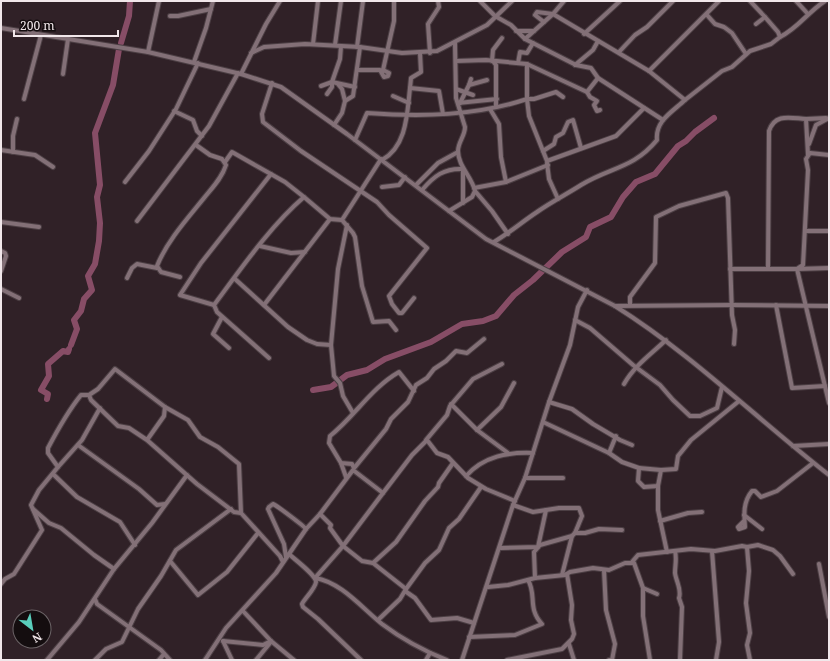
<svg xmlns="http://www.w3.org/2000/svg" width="830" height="661" font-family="'Noto Serif',serif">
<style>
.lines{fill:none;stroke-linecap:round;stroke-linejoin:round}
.river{stroke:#874d66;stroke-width:6}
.minor-casing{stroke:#4c3f44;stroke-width:6}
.minor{stroke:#837077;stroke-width:4}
</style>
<rect width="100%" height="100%" fill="#302127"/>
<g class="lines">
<g class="river">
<polyline points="121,43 129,16 130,1"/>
<polyline points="71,345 77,329 74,320 81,311 84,299 92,290 88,276 95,264 99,241 100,223 97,197 100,185 95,133 113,85 119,49"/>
<polyline points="313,390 331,387 347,375 367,370 385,359 431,342 462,324 483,321 496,316 514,295 533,280 562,252 586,237 590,227 611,217 623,197 636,182 655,174 678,146 686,141 695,132 714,118"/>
<polyline points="47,399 48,394 41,390 49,376 48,364 63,351 68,352 69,349"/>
</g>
<g class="minor-casing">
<g id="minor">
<polyline points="480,1 495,16 511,25 525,39"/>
<polyline points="750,1 765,17 756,24"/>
<polyline points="796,1 808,14"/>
<polyline points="707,15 715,24 724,27 732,33 746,54"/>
<polyline points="170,16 178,16 211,9"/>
<polyline points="544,22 535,15 537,12 553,14 564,1"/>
<polyline points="1,28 148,52 241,74 281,87 347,134 486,239 615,306 732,305 829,306"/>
<polyline points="516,31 534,31"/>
<polyline points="584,34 620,1"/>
<path d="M780,37C798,28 808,12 825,1"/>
<polyline points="313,44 318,1"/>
<polyline points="335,45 341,1"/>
<polyline points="341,46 340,59 332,82 355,87"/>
<polyline points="357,47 363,1"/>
<polyline points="148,52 159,1"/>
<polyline points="619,52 635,35 647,27 673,1"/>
<polyline points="251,53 264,47 305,44 360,47 402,53 437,51 487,25 512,1"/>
<polyline points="430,53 428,24 439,7 438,1"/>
<polyline points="456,61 486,60 527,64"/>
<polyline points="492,61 493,50 502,38"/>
<polyline points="493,61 496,65 496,106"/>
<polyline points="194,62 206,28 213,1"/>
<polyline points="518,63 520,52 527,53 533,43"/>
<polyline points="575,65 593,50 598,41"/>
<polyline points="357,70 380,70 384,77 388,76 389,73 383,70 394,21 394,1"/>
<polyline points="649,71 719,1"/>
<polyline points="63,74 68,39"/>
<polyline points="241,74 266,24 280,1"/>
<polyline points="272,83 262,114 263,122 301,151 377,202 389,215 427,248 389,296 392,304 399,313 402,313 414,298"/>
<polyline points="338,84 342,89 345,101"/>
<polyline points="469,85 471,79"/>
<polyline points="321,86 332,82 332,87 327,94"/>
<polyline points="410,88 411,78 421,72 420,53"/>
<polyline points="456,89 473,95"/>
<polyline points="587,92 590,97 597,101 594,105 597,111 600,110"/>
<polyline points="393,96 409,103"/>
<polyline points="563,97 556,92 534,99 527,99 527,64 587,92 598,78"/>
<polyline points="24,99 41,35"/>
<polyline points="458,103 497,99"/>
<polyline points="460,103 469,85 487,80"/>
<polyline points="490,109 499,124 501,157 506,182"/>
<polyline points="174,111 193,120 197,131 202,136"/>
<polyline points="806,119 826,118"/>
<polyline points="663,120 598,78 591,68 576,65 525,39 553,14 649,71 685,100 722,71 732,67 750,51 771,44 780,37 778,32 765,17"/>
<polyline points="334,125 342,113 345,101 353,96 360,47"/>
<path d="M355,140L367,113C421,117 476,116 527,99L529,116L547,161L616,136L644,108"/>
<polyline points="809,144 816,125 829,118"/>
<polyline points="1,150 35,155 53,167"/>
<polyline points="543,151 554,144 556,137 563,133 568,122 573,120 581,148"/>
<polyline points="13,152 13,136 17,119"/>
<polyline points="381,159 342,220 353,233 355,237 362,286 373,322 389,321 396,330"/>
<path d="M382,160C407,146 407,114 410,88L439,91L443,114"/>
<polyline points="225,162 232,152 285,182 304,197"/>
<polyline points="547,163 549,179 558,199"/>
<polyline points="125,182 149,151 176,109 198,63"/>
<polyline points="416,185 438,163 458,152"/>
<polyline points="382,187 399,185 405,177"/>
<polyline points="474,188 506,182 548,165"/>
<path d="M422,190C434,176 444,168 463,169V203"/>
<polyline points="475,191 492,211 508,234"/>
<path d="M449,211L472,197L475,191C472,177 458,166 458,151C458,142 465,136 465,127L456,98L455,43"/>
<polyline points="137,221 209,126 238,73"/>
<polyline points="1,222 39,227"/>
<polyline points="347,225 338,269 331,345 334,376 340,383 343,396 353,413"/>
<polyline points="805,231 829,231"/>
<path d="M494,242C509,233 522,222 537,212C551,202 567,194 581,185C610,167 633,169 657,140C655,121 672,112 685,100"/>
<polyline points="260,246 291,253 305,252"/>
<polyline points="1,251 5,253 6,256 1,271"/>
<polyline points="829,268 797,269 829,403"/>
<polyline points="730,269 797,269 803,265 808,170 806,159 810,153 829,155"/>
<path d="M768,269L769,131C775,113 790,118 806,119L808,155"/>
<path d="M180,277L161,272L157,266C167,241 187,219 204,198C212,188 222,178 226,165L222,159L210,155L196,145"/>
<polyline points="127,278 132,268 137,264 157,268"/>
<polyline points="235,279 288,327 307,340 317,344 331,345"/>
<polyline points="1,289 19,298"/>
<polyline points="214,305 180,295 201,263 271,174"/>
<polyline points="264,305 330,219"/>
<polyline points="630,305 630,297 655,263 656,217 679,206 726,193 728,198 732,315 735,330 734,344"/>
<polyline points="776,305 792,388 825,386"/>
<path d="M615,306C693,355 757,419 829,475"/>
<polyline points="222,317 213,334 229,348"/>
<polyline points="575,320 590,328 633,365 660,385 673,400 690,416 700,416 717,408 722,387"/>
<path d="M269,358L217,312L214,305C240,270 271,225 304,197L330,219L342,220"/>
<path d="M624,384C634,366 651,354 666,340"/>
<polyline points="549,402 572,409 593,424 620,440 632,445"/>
<polyline points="451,404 477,430 508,453"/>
<polyline points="165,407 188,420 200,437 218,447 239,464 241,513"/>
<polyline points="543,422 609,453 622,462 639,468 638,481 644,487 658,486 661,470"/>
<polyline points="477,430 501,407 514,383"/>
<polyline points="147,440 164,416 165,407 115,369 98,389 89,395 91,400 118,426 129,428 147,440 197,484 234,512 241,513 280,556 283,562"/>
<polyline points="426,440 447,415 450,406 473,379 502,364"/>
<polyline points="78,445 139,489 157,505 165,504"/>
<polyline points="793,446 829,444"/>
<polyline points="609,453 616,436"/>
<polyline points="341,463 346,477"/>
<polyline points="58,467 82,440 100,408"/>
<polyline points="355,467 386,429 391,419 408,402 416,385 427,378 434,369 446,361 456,351 467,353 484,339"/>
<path d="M354,468L352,464L341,463L329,443L330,436C355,416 371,388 399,372L414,391"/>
<polyline points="639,468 661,470 676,469 678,456 691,440 739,401"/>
<polyline points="53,474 77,497 120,522 135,545"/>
<path d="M466,476C484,456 508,452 533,453"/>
<polyline points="525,478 563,478"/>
<polyline points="658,485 658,510 667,552"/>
<polyline points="513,505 533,512 559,508 579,508 582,516 575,533"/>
<polyline points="33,509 49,523 61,528 94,555 114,569"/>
<polyline points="320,514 331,525 330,528 343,546 362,561 373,563 406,589 400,599 378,620"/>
<polyline points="744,515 762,529"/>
<polyline points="660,521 688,513 702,512"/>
<path d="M744,521L738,527L739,529L745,527C744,514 743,502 752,491H755L761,497L777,491L813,463"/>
<polyline points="747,547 749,571 746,603 750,633 747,645 750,660"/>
<polyline points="501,548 538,547 546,510"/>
<path d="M675,551C677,559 675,565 675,573C676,581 682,590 679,598L682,607L680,660"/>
<polyline points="712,551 719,642 716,660"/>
<path d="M289,554C294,559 316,575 316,582C315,589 305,598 302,604L303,607L318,619L361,660"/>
<path d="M286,557L284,544L268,509L269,507L273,504C276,505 304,526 306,529"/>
<polyline points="170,561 198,595 227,572 258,533"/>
<polyline points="632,562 638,555 691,549 715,551 742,546 747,547 758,545 773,550 780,556 793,574"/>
<polyline points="373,563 396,542 425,501 438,487 439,483 453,463"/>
<polyline points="819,564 829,617"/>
<polyline points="604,570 606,610 615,644 612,660 609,660"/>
<polyline points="562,575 572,536"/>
<path d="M315,578C341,582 362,608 382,624C402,639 424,651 447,660"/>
<polyline points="315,578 343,546 383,493"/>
<polyline points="535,578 534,552 540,545 572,536 575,533 585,533 599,529 622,530"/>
<path d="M1,584L5,579L14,574L42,530L31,505L39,490L58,467L48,453V448C58,429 68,411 81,395H89"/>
<polyline points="488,587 508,585 535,578 565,575 570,572 593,568 609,570 625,563 634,563 643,588 643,616 650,660"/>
<polyline points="643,588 657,594"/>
<polyline points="406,589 425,563 439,550 449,528 459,519 481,487"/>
<polyline points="405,591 415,598 431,620 457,618 474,623"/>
<polyline points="95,599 97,604 161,650 170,660"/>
<polyline points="243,611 271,641 294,660"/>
<path d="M469,637L515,635L542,624C527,608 537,595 528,580"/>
<polyline points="223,641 263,645 271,641"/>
<polyline points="223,641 232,660"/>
<polyline points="569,644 574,660"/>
<polyline points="47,660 79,622 114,569 152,523 187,475"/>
<polyline points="95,660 106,649 122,642 138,609 161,576 176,550 231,509"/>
<polyline points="159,660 164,654"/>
<polyline points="205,660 226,628 276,573 306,529 320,514 353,470 383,493 412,455 427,440 437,453 448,457 468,478 486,489 515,501"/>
<polyline points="256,660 270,643"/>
<polyline points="426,660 430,653"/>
<polyline points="462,660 513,505 525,478 549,402 570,345 578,307 587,290"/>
<polyline points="507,660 562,649 572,639 574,634 571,620 572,605 567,574"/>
</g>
</g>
<use href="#minor" class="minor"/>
</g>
<rect width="830" height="661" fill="none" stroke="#f1e7ea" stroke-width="4"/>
<g transform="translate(32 629) rotate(149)"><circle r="19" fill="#140d0f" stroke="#6c6467"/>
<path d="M0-3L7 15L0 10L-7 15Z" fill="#5acebc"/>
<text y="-6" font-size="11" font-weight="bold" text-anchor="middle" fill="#f1e7ea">N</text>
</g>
<path d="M14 30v6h104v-6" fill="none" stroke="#f1e7ea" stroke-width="2"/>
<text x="20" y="30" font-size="12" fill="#f1e7ea" stroke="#140d0f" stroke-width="3" paint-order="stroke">200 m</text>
</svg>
